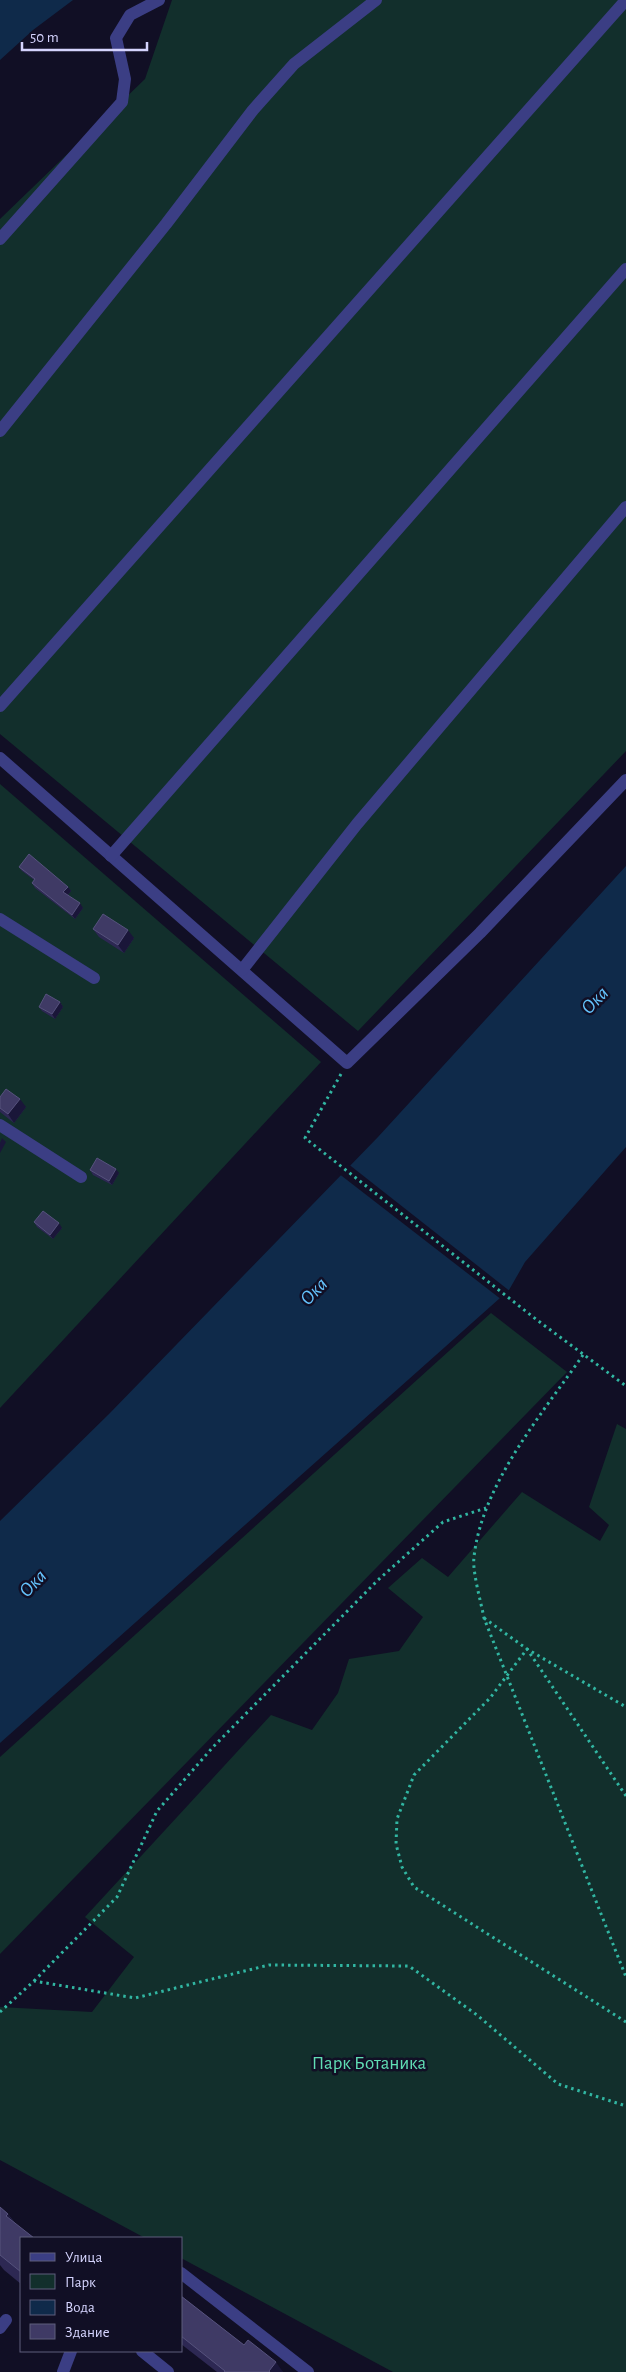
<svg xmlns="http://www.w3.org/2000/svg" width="626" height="2372" font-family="'Alegreya Sans',sans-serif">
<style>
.green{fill:#122f2c}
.water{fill:#0f2a4a}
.pier{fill:#110f25}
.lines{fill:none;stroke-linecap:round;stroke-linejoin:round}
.path{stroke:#31b6a2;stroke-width:3;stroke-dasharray:2.5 4;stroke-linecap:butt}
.minor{stroke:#3b3e84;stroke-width:12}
.wall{fill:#2d2853}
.shaded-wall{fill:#1a1639}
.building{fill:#3f3a65;stroke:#56527d}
.labels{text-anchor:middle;stroke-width:5;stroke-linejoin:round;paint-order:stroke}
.park-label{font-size:19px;fill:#60deb4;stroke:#110f25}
.water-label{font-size:20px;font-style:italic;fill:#64c3fd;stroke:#110f25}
</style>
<rect width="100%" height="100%" fill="#110f25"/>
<g class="green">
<polygon points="172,0 626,0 626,751 358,1031 0,734 0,219 145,79"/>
<polygon points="0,784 321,1062 0,1408"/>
<polygon points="491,1313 567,1372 0,1954 0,1757"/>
<polygon points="617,1424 626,1429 626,2372 393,2372 181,2258 181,2238 145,2238 0,2160 0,2007 92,2012 134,1957 85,1917 271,1715 312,1730 338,1693 349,1659 399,1651 423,1617 388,1588 422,1558 448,1577 522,1492 600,1541 609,1525 589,1507"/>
</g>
<g class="water">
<polygon points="0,0 73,0 33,30 0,60"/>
<polygon points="626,866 626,1147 525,1262 509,1290 0,1743 0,1521 110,1413 378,1137"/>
</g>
<polygon class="pier" points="347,1163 511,1292 502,1300 338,1173"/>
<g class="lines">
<g class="path">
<polyline points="341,1074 305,1138 537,1320 626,1386"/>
<path d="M583,1355C542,1414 482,1484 474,1557C472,1571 481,1602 484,1618L626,1977"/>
<polyline points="484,1618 527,1649 626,1707"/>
<polyline points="626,1796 527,1649 490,1698 414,1775 397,1819 396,1844 402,1867 414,1887 626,2022"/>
<polyline points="34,1981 117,1897 157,1811 213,1747 378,1580 443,1522 486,1508"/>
<polyline points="0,2012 34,1981 135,1998 269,1965 409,1966 477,2015 558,2084 626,2106"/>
</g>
<g class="minor">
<polyline points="0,239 122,102 125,79 116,38 130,15 159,0"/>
<polyline points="0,431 166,224 253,110 294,64 376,0"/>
<polyline points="0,706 626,0"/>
<polyline points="0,758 347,1063 480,933 626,780"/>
<polyline points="111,856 626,269"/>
<polyline points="0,919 94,978"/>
<polyline points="242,970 357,824 626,507"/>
<polyline points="0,1125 81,1177"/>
<polyline points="181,2273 308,2372"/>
<polyline points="0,2328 6,2320"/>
<polyline points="142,2351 168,2372"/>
<polyline points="63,2372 71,2351"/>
</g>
</g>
<g class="wall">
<polygon points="19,867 68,887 71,891 68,895 83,908 75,919 35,888 32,883 34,880 22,871"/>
<polygon points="93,929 134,938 124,953 99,937"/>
<polygon points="60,1002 63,1007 55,1019 42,1011 39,1007"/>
<polygon points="0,1097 26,1107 14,1123 0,1112"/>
<polygon points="90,1170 119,1173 112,1185 93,1175"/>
<polygon points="34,1222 62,1228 53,1239 37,1227"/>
<polygon points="0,2207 8,2214 15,2223 21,2238 21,2284 4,2270 0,2265"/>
<polygon points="181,2296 244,2345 283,2372 217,2372 181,2344"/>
</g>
<g class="shaded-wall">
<polygon points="68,887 71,891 66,897 63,892"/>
<polygon points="80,903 83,908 75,919 72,915"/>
<polygon points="128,930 134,938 124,953 118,945"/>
<polygon points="60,1002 63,1007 55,1019 52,1014"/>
<polygon points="20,1099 26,1107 14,1123 8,1114"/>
<polygon points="2,1138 6,1142 0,1153 0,1143"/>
<polygon points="116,1169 119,1173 112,1185 109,1181"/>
<polygon points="59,1223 62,1228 53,1239 50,1235"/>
<polygon points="8,2214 25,2238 6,2216"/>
<polygon points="276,2362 283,2372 270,2372 269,2371"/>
</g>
<g class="building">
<polygon points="29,854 68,887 63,892 80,903 72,915 32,883 35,879 19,867"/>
<polygon points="103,914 128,930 118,945 93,929"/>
<polygon points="46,994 60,1002 52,1014 39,1007"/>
<polygon points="6,1089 20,1099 8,1114 0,1108 0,1097"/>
<polygon points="97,1158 116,1169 109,1181 90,1170"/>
<polygon points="43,1211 59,1223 50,1235 34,1222"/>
<polygon points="0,2207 8,2214 6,2216 34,2238 21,2238 21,2272 0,2255"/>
<polygon points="181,2296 244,2345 248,2340 276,2362 269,2371 270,2372 224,2372 225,2371 181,2336"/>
</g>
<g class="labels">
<g class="park-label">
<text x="369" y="2069">Парк Ботаника</text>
</g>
<g class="water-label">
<text transform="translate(594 1000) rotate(-46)" y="7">Ока</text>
<text transform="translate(313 1291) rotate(-46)" y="7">Ока</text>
<text transform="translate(32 1583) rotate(-46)" y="7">Ока</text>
</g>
</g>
<rect x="20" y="2237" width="162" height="115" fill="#110f25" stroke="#5f5e7c"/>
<rect x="30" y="2253" width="25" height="8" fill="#3b3e84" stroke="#5f5e7c"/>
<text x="65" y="2262" font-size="15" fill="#d5d4fe">Улица</text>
<rect x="30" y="2274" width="25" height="15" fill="#122f2c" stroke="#5f5e7c"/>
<text x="65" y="2287" font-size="15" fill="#d5d4fe">Парк</text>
<rect x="30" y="2300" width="25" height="15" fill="#0f2a4a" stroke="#5f5e7c"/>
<text x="65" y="2312" font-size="15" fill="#d5d4fe">Вода</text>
<rect x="30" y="2324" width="25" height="15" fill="#3f3a65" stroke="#5f5e7c"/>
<text x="65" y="2337" font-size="15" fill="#d5d4fe">Здание</text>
<path d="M22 42v8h125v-8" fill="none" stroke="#d5d4fe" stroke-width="2.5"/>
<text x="30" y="42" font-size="15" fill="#d5d4fe" stroke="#110f25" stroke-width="4" paint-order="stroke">50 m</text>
</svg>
